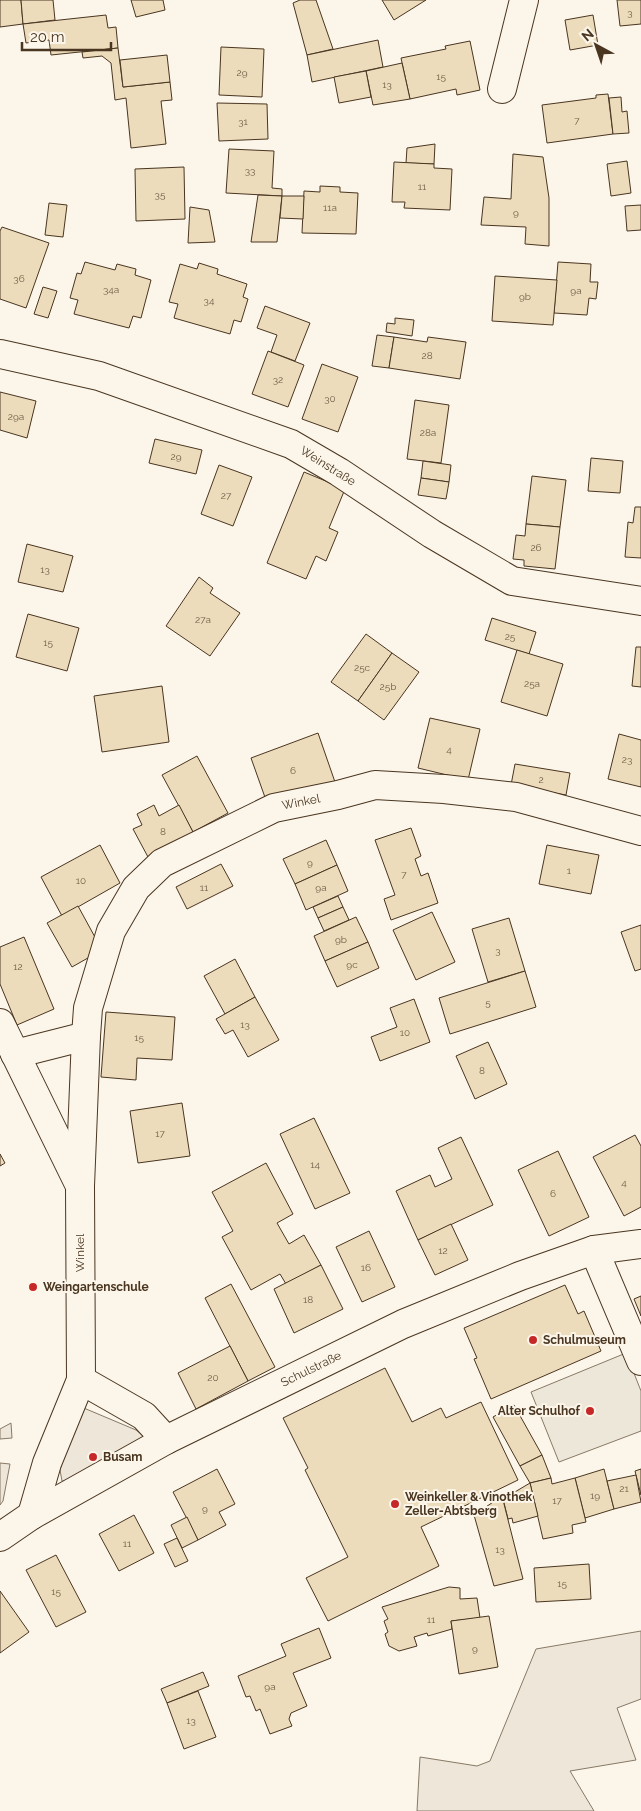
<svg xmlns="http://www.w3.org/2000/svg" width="641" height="1811" font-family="Raleway,sans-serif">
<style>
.green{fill:#ede6d9;stroke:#887966}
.parking{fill:#ede7d9;stroke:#887966}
.building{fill:#ecdcbc;stroke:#4a3520}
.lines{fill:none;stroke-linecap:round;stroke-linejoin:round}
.minor-casing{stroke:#4a3520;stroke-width:30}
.minor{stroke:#fbf6e9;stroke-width:28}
.poi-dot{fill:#c62828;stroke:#fbf6e9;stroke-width:2}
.labels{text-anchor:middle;stroke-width:4;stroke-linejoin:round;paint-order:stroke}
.number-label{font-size:10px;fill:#725f47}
.street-label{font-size:12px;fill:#4a3520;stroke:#fbf6e9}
.poi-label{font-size:12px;font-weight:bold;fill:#4a3520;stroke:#fbf6e9;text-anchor:start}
</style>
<rect width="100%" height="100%" fill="#fbf6e9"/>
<g class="green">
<polygon points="79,1406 136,1430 147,1439 70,1482 62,1481 60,1470"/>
<polygon points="11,1423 12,1438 0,1439 0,1429"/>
<polygon points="0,1463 10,1464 3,1501 0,1505"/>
<polygon points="641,1631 641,1699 617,1708 636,1760 570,1771 594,1811 417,1811 420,1757 477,1766 490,1761 536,1649"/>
</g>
<polygon class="parking" points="626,1353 641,1391 641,1431 559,1462 531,1392"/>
<g class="building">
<polygon points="0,0 21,0 23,24 0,27"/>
<polygon points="21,0 53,0 55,20 23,24"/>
<polygon points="131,0 163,0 165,10 136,17"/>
<polygon points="300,0 316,0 333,49 307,55 293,3"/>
<polygon points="382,0 426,0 394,20"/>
<polygon points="617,0 641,0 641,24 620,26"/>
<polygon points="106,15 108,28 116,27 118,48 51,55 49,40 26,43 23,24"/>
<polygon points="593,15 598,45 570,50 565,20"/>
<polygon points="378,40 383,67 312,82 307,55"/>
<polygon points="470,41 480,90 457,95 456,89 410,99 401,58 446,49 445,46"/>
<polygon points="221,47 264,49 262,97 219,95"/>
<polygon points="118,48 123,87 170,82 172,100 161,101 166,144 131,148 126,98 115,100 111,63 102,56 83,58 82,52"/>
<polygon points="167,55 170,82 123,87 120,60"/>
<polygon points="402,63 410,99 373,105 366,71"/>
<polygon points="366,71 371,97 339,103 334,77"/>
<polygon points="608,94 613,134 547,143 542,105 596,98 596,95"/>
<polygon points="621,97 622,112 627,111 629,133 613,134 609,98"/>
<polygon points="217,103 267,104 268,139 219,141"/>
<polygon points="435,144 434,164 406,163 407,148"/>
<polygon points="229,149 274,151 272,188 282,189 282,196 226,193"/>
<polygon points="513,154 543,157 549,198 549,246 525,244 526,227 481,225 484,197 511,199"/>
<polygon points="627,161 631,193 611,196 607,164"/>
<polygon points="394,162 434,164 434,168 452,169 450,210 404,208 405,202 392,202"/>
<polygon points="184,167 185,219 136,221 135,169"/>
<polygon points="320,186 340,187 340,192 358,193 356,234 302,233 304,191 320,192"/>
<polygon points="258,195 282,196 277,242 251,242"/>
<polygon points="282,196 304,196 303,219 280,218"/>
<polygon points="49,203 67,205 63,237 45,235"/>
<polygon points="641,205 641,230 627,231 625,206"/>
<polygon points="190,207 209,210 215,242 188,243"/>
<polygon points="2,227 49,243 26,308 0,299 0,231"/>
<polygon points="85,262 115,270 117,264 136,269 135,275 151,280 141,318 133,316 129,328 74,314 78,300 70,298 77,273 81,274"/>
<polygon points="558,262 591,264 590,282 598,282 596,299 589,298 587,315 554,313"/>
<polygon points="199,263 218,269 217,274 247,284 243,297 248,299 241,322 234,320 230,334 174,318 178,304 169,302 180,264 197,269"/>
<polygon points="495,276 557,280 553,325 492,321"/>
<polygon points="43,287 57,291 48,318 34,314"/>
<polygon points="265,306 310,323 295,361 271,352 277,335 257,328"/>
<polygon points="395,318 414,320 412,336 386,332 387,323 395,324"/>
<polygon points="377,335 394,337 389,368 372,366"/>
<polygon points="394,337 427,342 428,337 466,342 460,379 389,368"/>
<polygon points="268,351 304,365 288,407 252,394"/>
<polygon points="322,364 358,377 338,432 302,419"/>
<polygon points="0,392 36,401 27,438 0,430"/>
<polygon points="415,400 449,405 441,463 407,459"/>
<polygon points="155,439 202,450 196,474 149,463"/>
<polygon points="591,458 623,461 620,493 588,491"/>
<polygon points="423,461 451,465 449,482 421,478"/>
<polygon points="219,465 252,477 233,526 201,514"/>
<polygon points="304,472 345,489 329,528 338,532 326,561 316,556 306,579 267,563"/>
<polygon points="532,476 566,480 560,527 526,524"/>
<polygon points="421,478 449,482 446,499 418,495"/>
<polygon points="635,507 641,507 641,558 625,557 628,522 633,523"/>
<polygon points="526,524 560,527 555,569 524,566 524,560 513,559 516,535 525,536"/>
<polygon points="27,544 73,556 63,592 18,582"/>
<polygon points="199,577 213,588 210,593 240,613 210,656 166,626"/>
<polygon points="28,614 79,628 67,671 16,657"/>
<polygon points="492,618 536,632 529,654 485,640"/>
<polygon points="366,634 392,653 358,701 331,682"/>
<polygon points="636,647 641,647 641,687 632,686"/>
<polygon points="517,650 563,664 547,716 501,702"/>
<polygon points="392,653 419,672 384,720 358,701"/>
<polygon points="162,686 169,742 102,752 94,696"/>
<polygon points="430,718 480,729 468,780 418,768"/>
<polygon points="318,733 335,782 267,803 251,758"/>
<polygon points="619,734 641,740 641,787 608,779"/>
<polygon points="197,756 228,813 193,832 162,775"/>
<polygon points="515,764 570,773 566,795 511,785"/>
<polygon points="154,805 159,816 179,805 193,832 148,857 133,829 142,825 137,814"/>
<polygon points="411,828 421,856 415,859 421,876 428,873 438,903 391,920 384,899 395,895 375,840"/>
<polygon points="326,840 337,865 295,884 283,859"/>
<polygon points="100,845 120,883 62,916 41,877"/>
<polygon points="547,845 599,855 591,894 539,884"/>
<polygon points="221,864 233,886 187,909 176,887"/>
<polygon points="337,865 348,891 306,910 295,884"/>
<polygon points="338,896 343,907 318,918 313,907"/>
<polygon points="78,906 102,950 72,967 47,923"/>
<polygon points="343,907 349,920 324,931 318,918"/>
<polygon points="432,912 455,962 416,980 393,930"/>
<polygon points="356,917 368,942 325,961 314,936"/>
<polygon points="509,918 525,971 488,982 472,929"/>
<polygon points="641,925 641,969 635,971 621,932"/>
<polygon points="24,937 54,1009 17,1025 0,984 0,947"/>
<polygon points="368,942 379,968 337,987 325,961"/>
<polygon points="235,959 255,997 225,1014 204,976"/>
<polygon points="525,971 536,1007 450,1034 439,998"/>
<polygon points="255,997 279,1040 248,1057 233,1030 225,1034 216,1019"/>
<polygon points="414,999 430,1042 380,1061 371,1037 397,1027 390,1008"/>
<polygon points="106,1012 175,1017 172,1060 137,1058 136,1080 101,1077"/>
<polygon points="488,1042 507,1084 475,1099 456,1056"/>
<polygon points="182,1103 190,1156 138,1163 130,1111"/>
<polygon points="314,1118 350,1193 315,1209 280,1134"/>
<polygon points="635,1135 641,1146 641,1207 624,1216 593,1157"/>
<polygon points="461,1137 493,1205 418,1240 396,1191 430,1175 435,1187 452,1179 438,1148"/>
<polygon points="558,1151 589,1217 549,1236 518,1170"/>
<polygon points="0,1154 5,1163 0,1166"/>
<polygon points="266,1163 293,1214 277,1223 289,1244 304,1235 321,1265 286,1284 280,1274 251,1290 222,1237 233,1231 212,1192"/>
<polygon points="451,1224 468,1260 435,1275 418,1240"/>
<polygon points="369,1231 395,1287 362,1302 336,1247"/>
<polygon points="321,1265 343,1309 294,1333 274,1289"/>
<polygon points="231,1284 275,1367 248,1381 205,1298"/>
<polygon points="565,1285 578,1314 584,1311 601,1351 491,1399 474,1359 477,1358 464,1328"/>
<polygon points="641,1296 641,1316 634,1299"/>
<polygon points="230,1346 248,1381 196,1409 178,1373"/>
<polygon points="385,1368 412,1422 441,1408 446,1418 481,1402 518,1480 421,1527 439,1566 328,1621 306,1578 348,1557 305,1470 308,1468 283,1418"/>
<polygon points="514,1405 542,1455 520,1466 493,1417"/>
<polygon points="542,1455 551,1478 530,1483 520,1466"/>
<polygon points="217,1469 235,1504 219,1512 226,1525 198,1540 173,1492"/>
<polygon points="604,1469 614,1509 585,1518 575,1478"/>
<polygon points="641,1469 641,1495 635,1471"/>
<polygon points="636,1475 641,1502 614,1509 607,1481"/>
<polygon points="551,1478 552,1484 575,1478 586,1522 572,1525 573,1533 543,1539 530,1483"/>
<polygon points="530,1483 538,1516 513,1523 512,1518 508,1519 503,1499"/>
<polygon points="502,1496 523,1579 494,1586 474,1515"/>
<polygon points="134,1515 154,1553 119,1571 99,1534"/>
<polygon points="187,1517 198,1540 182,1548 171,1525"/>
<polygon points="177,1538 188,1561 175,1567 164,1544"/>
<polygon points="56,1555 86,1612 56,1627 26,1570"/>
<polygon points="589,1564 591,1599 536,1602 534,1568"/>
<polygon points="449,1587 460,1588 460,1599 477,1598 480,1618 451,1621 452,1629 428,1636 427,1633 414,1637 417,1646 399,1651 389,1646 385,1634 388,1632 384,1621 388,1619 382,1607"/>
<polygon points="0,1591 29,1632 0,1653"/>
<polygon points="489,1616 498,1667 459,1674 451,1621"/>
<polygon points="319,1628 331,1658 293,1673 307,1706 291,1713 289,1719 292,1726 270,1734 260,1709 256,1711 250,1696 246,1697 238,1676 286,1656 281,1644"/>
<polygon points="203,1672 209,1686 167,1703 161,1689"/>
<polygon points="198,1691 216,1737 184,1749 167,1703"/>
</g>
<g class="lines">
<g class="minor-casing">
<g id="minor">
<polyline points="502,89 524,0"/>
<polyline points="0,354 99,376 291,444 339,472 432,534 512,581 641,601"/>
<polyline points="0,1023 80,1186 81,1380 47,1463 32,1515"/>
<polyline points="15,1054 86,1036"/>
<polyline points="80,1186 86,1036 88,1008 111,931 136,888 162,863 274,808 338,795 375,785 444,789 516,797 641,831"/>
<polyline points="594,1250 641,1361"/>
<polyline points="81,1380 144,1416 166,1440"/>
<polyline points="0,1537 32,1515 166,1440 403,1324 520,1276 594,1250 641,1244"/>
</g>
</g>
<use href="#minor" class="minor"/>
</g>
<g class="poi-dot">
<circle cx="33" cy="1287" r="5"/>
<circle cx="533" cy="1340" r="5"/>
<circle cx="590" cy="1411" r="5"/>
<circle cx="93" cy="1457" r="5"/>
<circle cx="395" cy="1504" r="5"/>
</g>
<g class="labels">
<g class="number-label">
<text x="630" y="16">3</text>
<text x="242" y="76">29</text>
<text x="441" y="80">15</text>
<text x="387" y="88">13</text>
<text x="577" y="124">7</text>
<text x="243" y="125">31</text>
<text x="250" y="174">33</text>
<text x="422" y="190">11</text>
<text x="160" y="198">35</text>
<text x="330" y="211">11a</text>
<text x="516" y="216">9</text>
<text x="19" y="282">36</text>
<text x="111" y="293">34a</text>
<text x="576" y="294">9a</text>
<text x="525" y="300">9b</text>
<text x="209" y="304">34</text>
<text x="427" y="359">28</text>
<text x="278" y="383">32</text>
<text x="330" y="402">30</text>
<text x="16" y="420">29a</text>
<text x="428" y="436">28a</text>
<text x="176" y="460">29</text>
<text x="226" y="499">27</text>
<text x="536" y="551">26</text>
<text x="45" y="573">13</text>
<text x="203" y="623">27a</text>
<text x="510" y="640">25</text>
<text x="48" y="646">15</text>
<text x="362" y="671">25c</text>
<text x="532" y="687">25a</text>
<text x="388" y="690">25b</text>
<text x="449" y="753">4</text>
<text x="627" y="763">23</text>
<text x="293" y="774">6</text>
<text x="541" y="783">2</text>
<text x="163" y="835">8</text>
<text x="310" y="866">9</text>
<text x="569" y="874">1</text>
<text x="404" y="878">7</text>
<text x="81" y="884">10</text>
<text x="204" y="891">11</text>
<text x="321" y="891">9a</text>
<text x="341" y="943">9b</text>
<text x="498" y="954">3</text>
<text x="352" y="968">9c</text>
<text x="18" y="970">12</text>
<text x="488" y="1006">5</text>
<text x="245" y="1028">13</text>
<text x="405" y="1036">10</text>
<text x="139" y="1041">15</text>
<text x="482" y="1074">8</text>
<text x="160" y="1137">17</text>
<text x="315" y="1168">14</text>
<text x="624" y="1186">4</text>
<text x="553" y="1197">6</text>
<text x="443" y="1254">12</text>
<text x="366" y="1271">16</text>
<text x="308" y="1303">18</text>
<text x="213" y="1381">20</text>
<text x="624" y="1492">21</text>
<text x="595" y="1499">19</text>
<text x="557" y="1504">17</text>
<text x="205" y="1512">9</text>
<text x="127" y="1547">11</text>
<text x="500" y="1553">13</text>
<text x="562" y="1587">15</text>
<text x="56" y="1595">15</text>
<text x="431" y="1623">11</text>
<text x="475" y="1652">9</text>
<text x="270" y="1690">9a</text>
<text x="191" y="1724">13</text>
</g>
<g class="street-label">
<text transform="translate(328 466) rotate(32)" y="4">Weinstraße</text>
<text transform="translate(301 802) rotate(-11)" y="4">Winkel</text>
<text transform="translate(80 1253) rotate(-90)" y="4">Winkel</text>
<text transform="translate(311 1369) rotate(-26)" y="4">Schulstraße</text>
</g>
<g class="poi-label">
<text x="43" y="1291">Weingartenschule</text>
<text x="543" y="1344">Schulmuseum</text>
<text x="580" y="1415" text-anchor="end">Alter Schulhof</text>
<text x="103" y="1461">Busam</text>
<text x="405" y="1501">Weinkeller &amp; Vinothek<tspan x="405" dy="14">Zeller-Abtsberg</tspan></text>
</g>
</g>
<g transform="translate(596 45) rotate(320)" stroke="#fbf6e9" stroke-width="4" paint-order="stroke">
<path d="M0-4L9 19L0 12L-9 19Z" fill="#4a3520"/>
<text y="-8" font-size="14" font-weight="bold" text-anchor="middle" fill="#4a3520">N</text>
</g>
<path d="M22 42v8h89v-8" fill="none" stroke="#4a3520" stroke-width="2.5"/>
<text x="30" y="42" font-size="15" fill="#4a3520" stroke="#fbf6e9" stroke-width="4" paint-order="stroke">20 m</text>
</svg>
